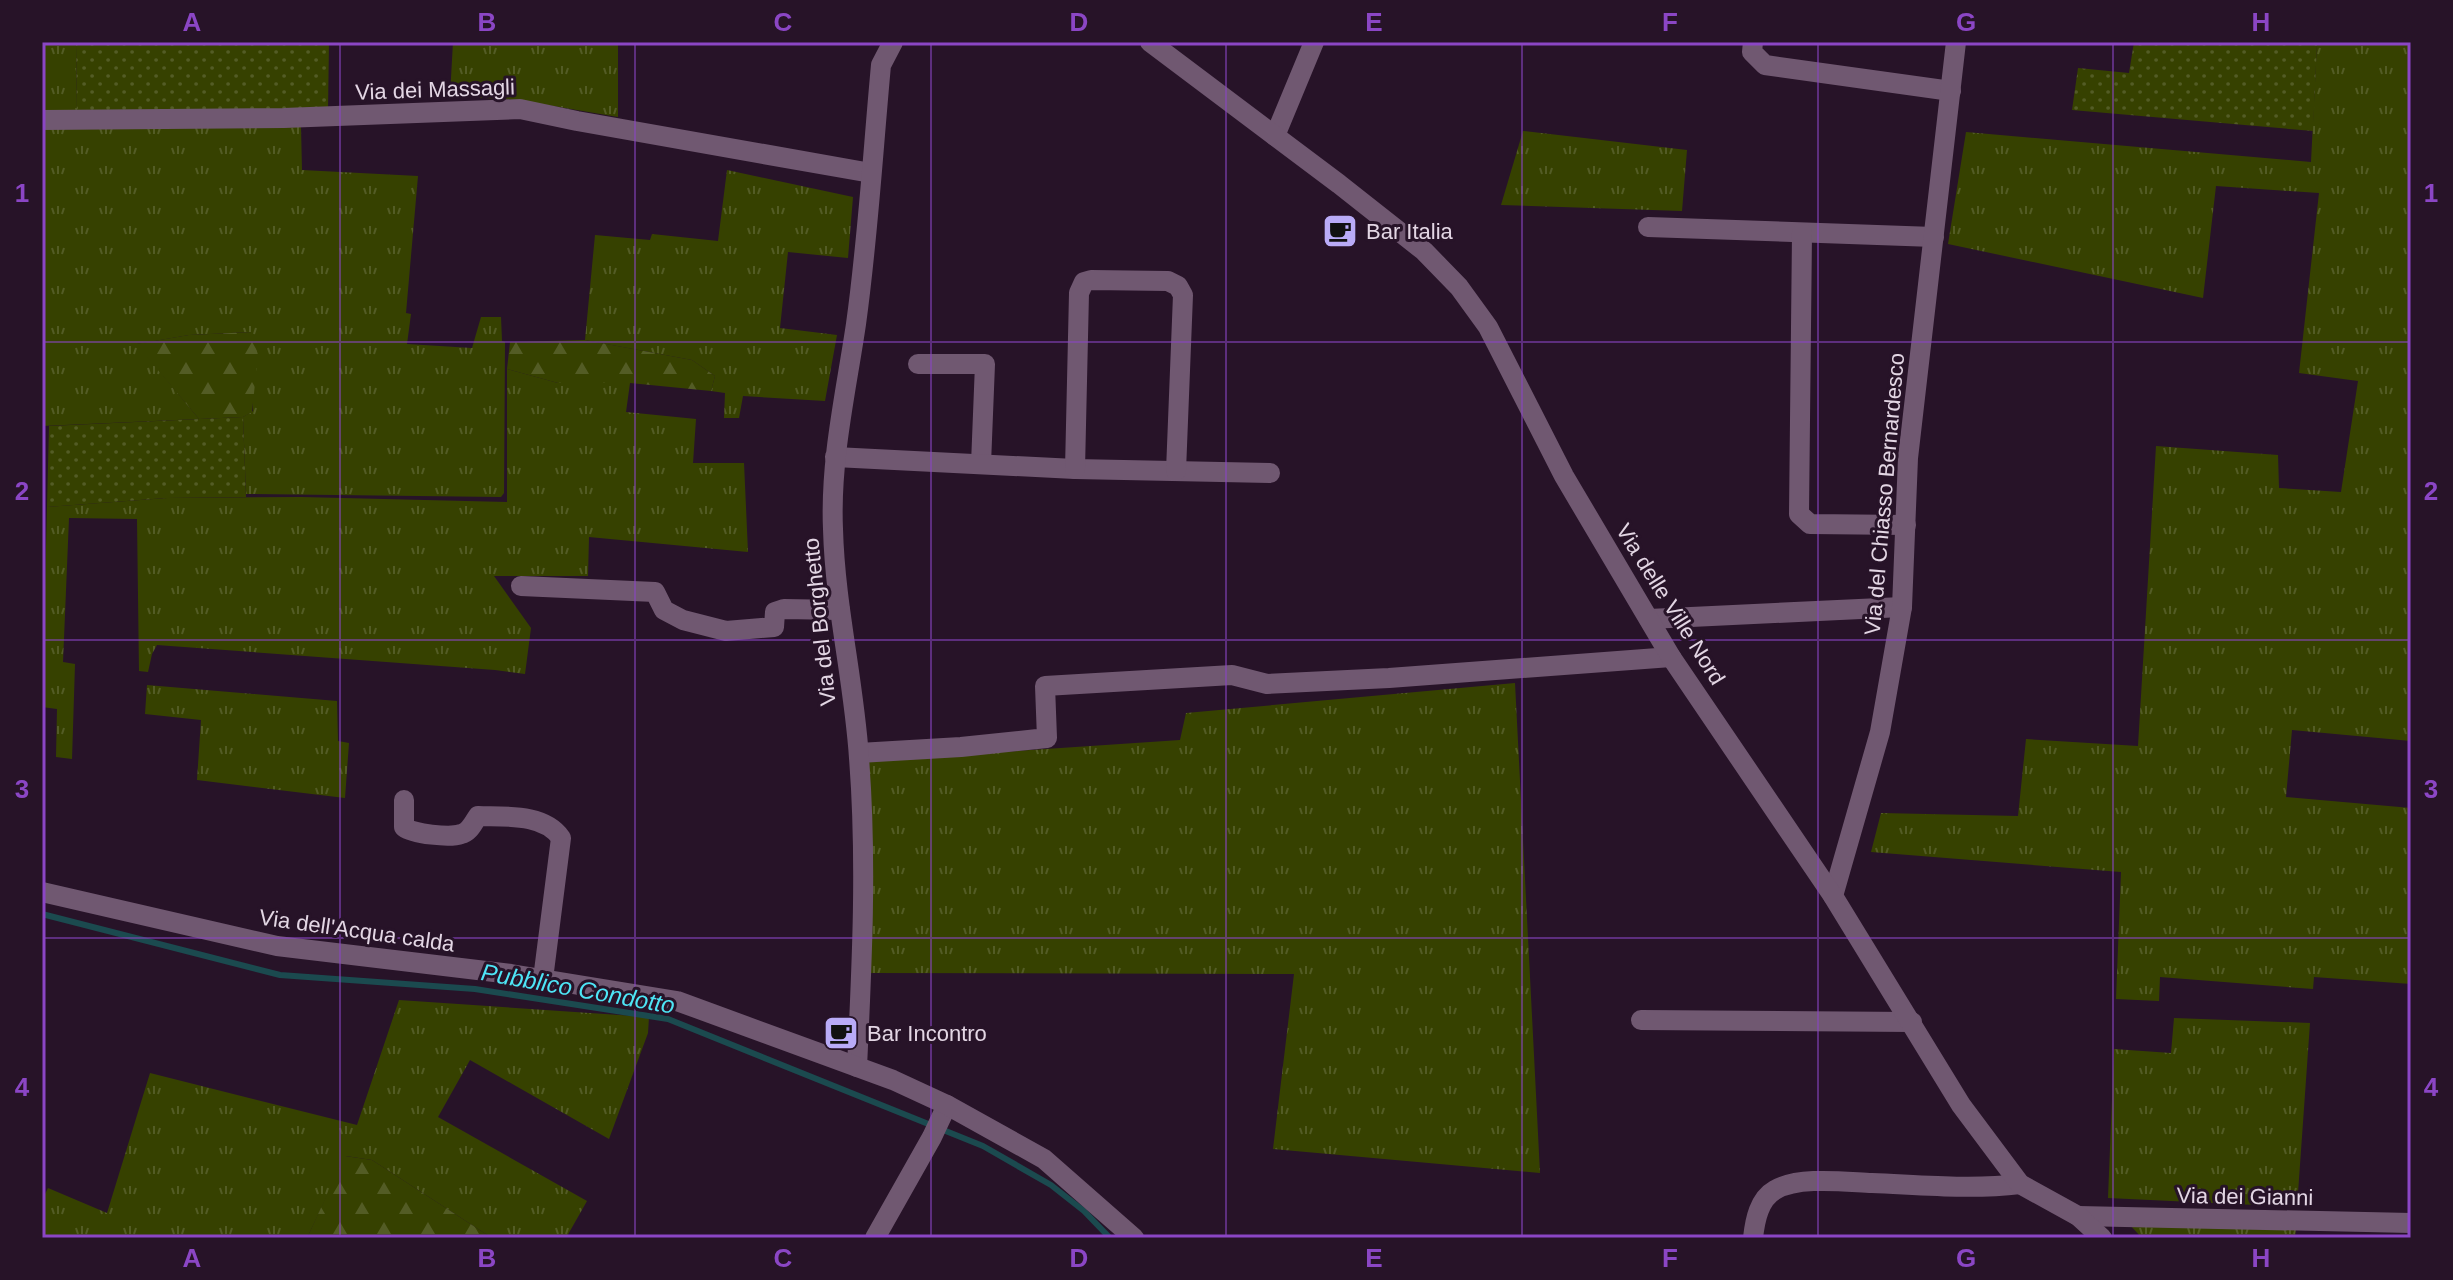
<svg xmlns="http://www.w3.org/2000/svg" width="2453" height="1280" font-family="Arial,sans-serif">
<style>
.grass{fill:url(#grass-tufts)}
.forest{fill:url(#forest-firs)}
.garden{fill:url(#garden-dots)}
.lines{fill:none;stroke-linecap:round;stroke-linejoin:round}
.stream{stroke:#1b4a4f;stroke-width:6}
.minor{stroke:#705871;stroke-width:20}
.tertiary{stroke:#705871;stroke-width:20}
.grid{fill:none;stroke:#8b46c5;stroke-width:2;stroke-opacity:0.55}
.labels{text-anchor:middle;stroke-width:6;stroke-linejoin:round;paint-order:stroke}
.street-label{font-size:22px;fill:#e3d6e4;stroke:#271328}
.poi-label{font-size:22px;fill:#e3d6e4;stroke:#271328;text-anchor:start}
.water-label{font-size:24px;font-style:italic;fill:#4ee5f6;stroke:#271328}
.neatline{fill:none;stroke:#8b46c5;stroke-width:3}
.grid-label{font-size:26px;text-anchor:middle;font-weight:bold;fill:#8b46c5}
</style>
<defs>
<pattern id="grass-tufts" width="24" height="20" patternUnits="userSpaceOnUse" patternTransform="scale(2)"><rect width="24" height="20" fill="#364100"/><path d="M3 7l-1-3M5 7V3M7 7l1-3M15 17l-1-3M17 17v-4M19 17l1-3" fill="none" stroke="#535c25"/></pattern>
<pattern id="forest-firs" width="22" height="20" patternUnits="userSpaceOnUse" patternTransform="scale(2)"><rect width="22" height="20" fill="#364100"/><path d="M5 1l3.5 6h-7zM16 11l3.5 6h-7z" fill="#535c25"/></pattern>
<pattern id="garden-dots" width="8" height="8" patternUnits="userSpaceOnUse" patternTransform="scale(2)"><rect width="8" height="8" fill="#364100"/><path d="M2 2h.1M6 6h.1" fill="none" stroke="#535c25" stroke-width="1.8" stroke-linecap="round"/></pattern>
</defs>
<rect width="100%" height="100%" fill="#271328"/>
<g class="grass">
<polygon points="42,42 76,42 77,113 42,117"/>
<polygon points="453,42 618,42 618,117 518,100 450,96"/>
<polygon points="2299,42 2411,42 2411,741 2292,730 2286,797 2411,808 2411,984 2314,977 2313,989 2160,977 2159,1001 2116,999 2121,872 1871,852 1881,813 2018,816 2026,739 2138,746 2156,446 2278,455 2279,488 2341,492 2358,381 2299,373 2319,193 2216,186 2203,298 1948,244 1966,132 2311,162 2317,43"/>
<polygon points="301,127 302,170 418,176 406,313 411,314 407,344 472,348 481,317 501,317 502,341 505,342 504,493 501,497 246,494 243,417 253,411 251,332 189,335 137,344 199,419 42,426 42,128"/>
<polygon points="1523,131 1687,150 1682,211 1501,205"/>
<polygon points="727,170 853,197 848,258 788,252 780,328 837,335 825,401 743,396 739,418 724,418 725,393 711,391 715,376 692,360 585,340 595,235 650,240 652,234 718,241"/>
<polygon points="507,369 558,383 630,383 626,412 696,419 693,463 744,463 748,552 589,537 588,576 494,576 531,628 525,674 495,670 157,645 152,654 148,672 139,671 137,519 69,518 63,662 75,664 72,759 56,757 57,709 42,707 47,507 167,498 301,497 507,502"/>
<polygon points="1515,683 1540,1173 1273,1149 1294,974 869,973 868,761 1180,740 1186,713"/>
<polygon points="147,685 337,701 338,741 349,743 345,798 197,780 201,720 145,714"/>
<polygon points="399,1000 649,1017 648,1033 609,1139 470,1060 438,1117 587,1201 566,1238 492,1238 372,1160 346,1156 307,1238 42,1238 42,1200 48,1188 107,1213 150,1073 357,1125"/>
<polygon points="2174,1018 2310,1023 2297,1207 2108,1198 2114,1049 2171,1053"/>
<polygon points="2129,1224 2296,1228 2295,1238 2142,1238"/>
</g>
<g class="forest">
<polygon points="252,332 258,355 252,412 243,417 199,419 136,344 189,335"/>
<polygon points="585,340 692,360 715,376 711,391 630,383 558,383 507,369 510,342"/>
<polygon points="345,1156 372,1160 492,1238 307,1238"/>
</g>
<g class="garden">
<polygon points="76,42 329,42 328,110 77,113"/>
<polygon points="2134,42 2317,43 2313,131 2072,110 2078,68 2129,73"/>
<polygon points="243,417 246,497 166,498 47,507 49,426"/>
</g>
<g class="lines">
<polyline class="stream" points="42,914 280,975 475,989 668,1019 983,1146 1051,1185 1084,1211 1110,1238"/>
<g class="minor">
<polyline points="1753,42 1752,52 1765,65 1951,91"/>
<polyline points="42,120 284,118 520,109 577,121 871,173"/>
<polyline points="1275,136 1314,42"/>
<polyline points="1648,227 1934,237"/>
<polyline points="1802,233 1799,514 1810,524 1906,525"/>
<polyline points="918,364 985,364 981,464"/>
<polyline points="835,457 1075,469 1270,473"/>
<polyline points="1075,469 1079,293 1084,282 1091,280 1168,281 1178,286 1183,295 1176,471"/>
<polyline points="521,586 655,592 664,610 683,620 726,631 774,627 775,612 784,609 840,610"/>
<polyline points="1649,619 1902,607"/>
<polyline points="859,753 961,747 1047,738 1045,686 1232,675 1267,684 1389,678 1671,657"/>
<path d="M404,800V827C413,834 450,838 461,834C470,832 473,823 478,816C504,817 544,813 561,838L543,979"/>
<polyline points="1833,896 1880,732 1902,607 1908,458 1956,42"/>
<polyline points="1641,1020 1912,1022"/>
<path d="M857,1067C862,964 867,860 859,758C854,681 835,606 833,529C830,460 846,392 856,324C868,238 873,151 881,65L893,42"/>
<polyline points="2078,1216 2411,1223"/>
<polyline points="875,1238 932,1137 947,1105"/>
<path d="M1753,1238C1755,1220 1759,1199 1775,1190C1798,1176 1846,1182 1872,1183C1921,1185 1971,1190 2020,1184"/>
</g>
<g class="tertiary">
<polyline points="1150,42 1339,184 1424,251 1459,287 1488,327 1564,476 1671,657 1833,896 1961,1105 2020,1184 2078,1216 2102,1238"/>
<polyline points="42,892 277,946 511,974 677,1001 893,1080 947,1105 1044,1159 1134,1238"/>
</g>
</g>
<path class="grid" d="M340,42V1238M635,42V1238M931,42V1238M1226,42V1238M1522,42V1238M1818,42V1238M2113,42V1238M42,342H2411M42,640H2411M42,938H2411"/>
<defs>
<g id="cafe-square" transform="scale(1.8)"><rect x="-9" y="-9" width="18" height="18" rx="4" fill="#b9abf7" stroke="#271328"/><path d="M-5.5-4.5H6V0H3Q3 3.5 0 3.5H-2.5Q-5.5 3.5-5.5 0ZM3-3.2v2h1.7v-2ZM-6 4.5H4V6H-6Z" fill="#111"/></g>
</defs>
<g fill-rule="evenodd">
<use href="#cafe-square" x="1340" y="231"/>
<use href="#cafe-square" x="841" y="1033"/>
</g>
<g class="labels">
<g class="street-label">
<text transform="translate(435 89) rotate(-2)" y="8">Via dei Massagli</text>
<text transform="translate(1884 494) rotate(-85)" y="8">Via del Chiasso Bernardesco</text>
<text transform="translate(1671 604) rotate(58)" y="8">Via delle Ville Nord</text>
<text transform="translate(819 622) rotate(-96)" y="8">Via del Borghetto</text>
<text transform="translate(357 930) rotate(8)" y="8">Via dell'Acqua calda</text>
<text transform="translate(2245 1196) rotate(1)" y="8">Via dei Gianni</text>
</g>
<g class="poi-label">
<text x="1366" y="239">Bar Italia</text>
<text x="867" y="1041">Bar Incontro</text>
</g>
<g class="water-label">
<text transform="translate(578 989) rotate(10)" y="8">Pubblico Condotto</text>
</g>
</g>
<rect width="2453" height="1280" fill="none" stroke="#271328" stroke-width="88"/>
<rect x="44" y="44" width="2365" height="1192" class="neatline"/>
<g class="grid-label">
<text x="192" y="31">A</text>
<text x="487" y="31">B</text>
<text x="783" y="31">C</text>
<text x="1079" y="31">D</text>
<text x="1374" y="31">E</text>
<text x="1670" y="31">F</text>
<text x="1966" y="31">G</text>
<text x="2261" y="31">H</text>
<text x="22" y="202">1</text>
<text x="2431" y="202">1</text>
<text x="22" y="500">2</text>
<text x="2431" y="500">2</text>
<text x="22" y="798">3</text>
<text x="2431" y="798">3</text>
<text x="22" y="1096">4</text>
<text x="2431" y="1096">4</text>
<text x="192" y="1267">A</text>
<text x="487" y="1267">B</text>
<text x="783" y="1267">C</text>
<text x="1079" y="1267">D</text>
<text x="1374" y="1267">E</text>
<text x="1670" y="1267">F</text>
<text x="1966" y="1267">G</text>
<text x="2261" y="1267">H</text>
</g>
</svg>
